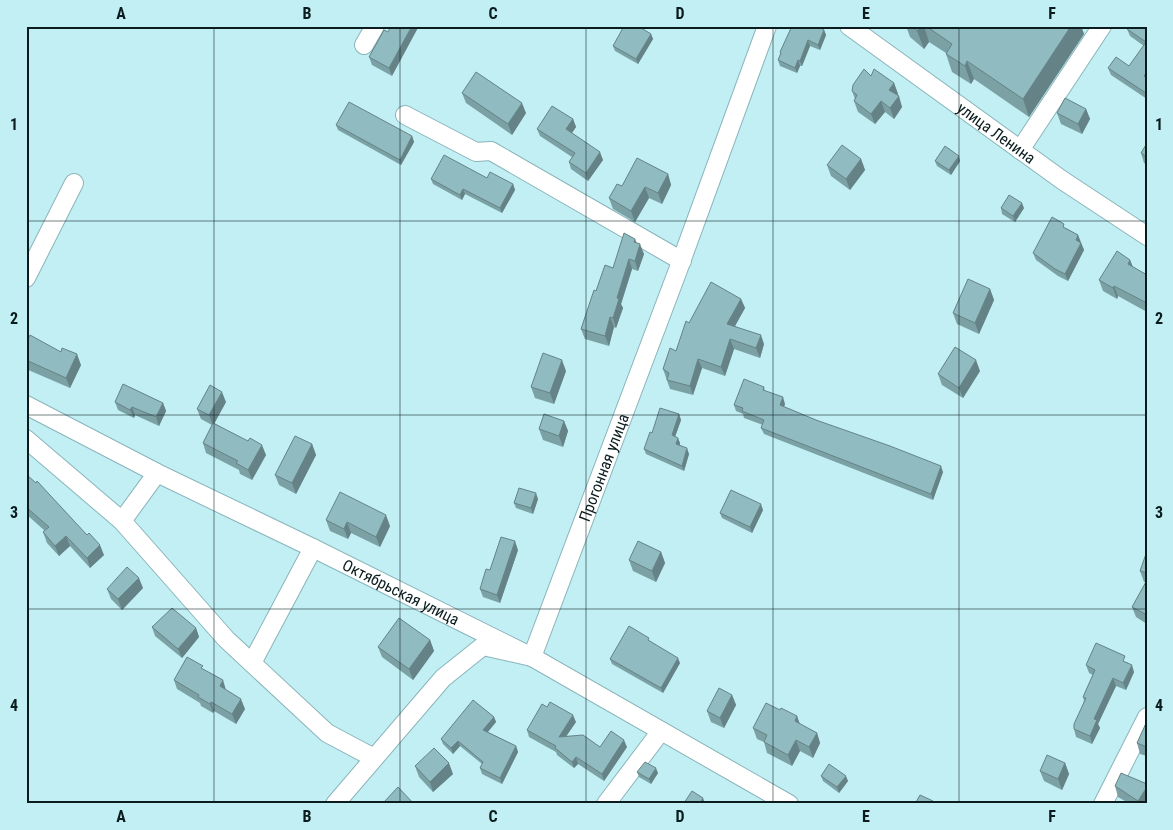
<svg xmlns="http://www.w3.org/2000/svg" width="1173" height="830" font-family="'Roboto Condensed',sans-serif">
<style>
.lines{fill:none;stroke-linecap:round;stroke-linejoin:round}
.minor-casing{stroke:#8ab5ba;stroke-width:20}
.minor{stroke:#fff;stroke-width:18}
.wall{fill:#7ca1a5}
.shaded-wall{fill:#658386}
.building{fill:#90bbc0;stroke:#658386}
.grid{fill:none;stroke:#0a1c1e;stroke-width:1;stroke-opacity:0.55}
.labels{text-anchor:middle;stroke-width:4;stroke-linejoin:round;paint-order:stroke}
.street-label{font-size:16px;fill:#0a1c1e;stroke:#c1eff3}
.neatline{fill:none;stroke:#0a1c1e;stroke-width:2}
.grid-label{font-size:16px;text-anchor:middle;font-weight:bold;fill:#0a1c1e}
</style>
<rect width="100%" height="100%" fill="#c1eff3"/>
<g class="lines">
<g class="minor-casing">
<g id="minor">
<path id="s1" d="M849,26L1062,180L1147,236"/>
<polyline points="364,45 375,26"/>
<polyline points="405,115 476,152 491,151 682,261"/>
<polyline points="1020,150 1102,26"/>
<polyline points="26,278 74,183"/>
<path id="s2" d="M26,405L157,473L313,548L532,657L789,804"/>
<polyline points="26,439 122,521"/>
<polyline points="157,473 122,521 226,639 327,733 374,758"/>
<polyline points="252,663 313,548"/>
<path id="s3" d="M335,804L443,678L483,646L532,657L678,270L767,26"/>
<polyline points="606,804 661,731"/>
<polyline points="1103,804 1147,717"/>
</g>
</g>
<use href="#minor" class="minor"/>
</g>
<g class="wall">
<polygon points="906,26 1081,26 1084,34 1029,117 974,79 971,84 952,72 946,54 946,53 929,42 924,49 910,37"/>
<polygon points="1147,26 1147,99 1111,75 1108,68 1129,66 1144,46 1130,36 1127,29"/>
<polygon points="384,30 392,76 372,65 369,57"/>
<polygon points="824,30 826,35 820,50 810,46 802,66 800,66 797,73 780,66 778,60 780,55 780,52"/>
<polygon points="651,34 653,39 638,64 615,51 613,46"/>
<polygon points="871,76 894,83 898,94 897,95 902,107 894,119 885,112 875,124 858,112 854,101 855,99 852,91"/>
<polygon points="462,93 526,113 512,135 466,103"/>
<polygon points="1086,109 1090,119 1082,134 1061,124 1057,113"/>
<polygon points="573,119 576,127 572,133 603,160 588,181 571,169 569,162 572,157 540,136 537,129"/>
<polygon points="336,125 412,136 414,142 401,165 338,130"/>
<polygon points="1147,143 1147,165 1144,163 1141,153"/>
<polygon points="861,159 865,170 850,190 831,176 827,165"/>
<polygon points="935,161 960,161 951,175 937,166"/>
<polygon points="668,174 671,185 662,204 649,198 635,222 613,209 609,198 622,186"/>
<polygon points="487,178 513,184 515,190 502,213 465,194 462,200 433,184 431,179"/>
<polygon points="1001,208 1024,208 1015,222 1002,214"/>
<polygon points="1066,228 1078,235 1084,250 1068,281 1058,276 1036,260 1033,253"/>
<polygon points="637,243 644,254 638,271 632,269 621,304 623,308 616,328 614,327 609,346 585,339 581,329 596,291 613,268"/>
<polygon points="1130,260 1133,267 1147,275 1147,312 1118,296 1117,299 1103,291 1099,280"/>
<polygon points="990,289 994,300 979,334 957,324 953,313"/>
<polygon points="741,299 745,308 735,326 764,344 760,358 734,349 725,376 702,368 693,395 670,389 663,369 676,351 689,323"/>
<polygon points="26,343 81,365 70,388 26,369"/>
<polygon points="566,371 554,404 535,398 531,387"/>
<polygon points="980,371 963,398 942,385 938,374"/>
<polygon points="764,387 765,391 785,404 784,407 943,472 933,500 764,434 761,428 763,425 744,418 743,414 736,411 734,405"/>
<polygon points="115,402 163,403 166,411 159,426 135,415 134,418 118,410"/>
<polygon points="226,402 214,423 266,455 252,480 240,474 239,470 206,453 203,443 212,425 201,419 197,409"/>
<polygon points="679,414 681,420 675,436 680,443 680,445 689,454 684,471 646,454 644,449 652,433"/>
<polygon points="564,421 568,431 563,447 543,440 539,429"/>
<polygon points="312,444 316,455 296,494 279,485 275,475"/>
<polygon points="26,474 104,555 90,568 70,546 59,556 47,543 43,532 45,531 26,514"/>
<polygon points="538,499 533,514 516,508 514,503"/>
<polygon points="763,510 752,533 722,518 720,513"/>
<polygon points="326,520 390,526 380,547 351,533 348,539 330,531"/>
<polygon points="518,550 500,603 483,597 480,589 490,570"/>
<polygon points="1147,551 1147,624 1136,617 1132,607 1146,582 1144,582 1140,571"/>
<polygon points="661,552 665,563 656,582 633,571 629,560"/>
<polygon points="143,588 122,610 111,599 107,589"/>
<polygon points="152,627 196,628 199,637 182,658 155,636"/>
<polygon points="430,640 434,651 413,680 382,657 378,647"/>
<polygon points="610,659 680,663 663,693 612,664"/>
<polygon points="1127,662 1134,672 1126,690 1116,686 1098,724 1100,728 1092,744 1076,737 1074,729 1084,701 1083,697 1093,675 1089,673 1086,665"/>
<polygon points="204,670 226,690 245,709 236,724 214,711 213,713 201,706 200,703 177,689 174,680"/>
<polygon points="732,695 736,705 724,728 711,722 707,711"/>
<polygon points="780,710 797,716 799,724 817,733 820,743 813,758 800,751 792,766 767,753 764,742 757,739 753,728"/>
<polygon points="494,717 496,722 488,732 516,746 518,752 502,784 482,774 480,768 482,764 460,746 453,754 443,744 441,739"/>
<polygon points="1147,721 1147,756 1140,754 1137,743"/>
<polygon points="576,722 566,736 600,747 627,747 604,781 578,764 574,768 557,755 556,752 529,737 527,730"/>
<polygon points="1065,763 1069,774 1062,790 1044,781 1040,771"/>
<polygon points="415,766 453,774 433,792 419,777"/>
<polygon points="637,772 658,773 651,784 639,777"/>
<polygon points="821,776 848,781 839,793 823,781"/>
<polygon points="1147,784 1147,804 1130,804 1118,797 1115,786"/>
</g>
<g class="shaded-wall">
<polygon points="412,26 419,26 392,76 389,68"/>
<polygon points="921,26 924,26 929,42 924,49 917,31"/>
<polygon points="1071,26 1081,26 1084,34 1029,117 1023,99"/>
<polygon points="824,30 826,35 820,50 818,45"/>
<polygon points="651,34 653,39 638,64 636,59"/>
<polygon points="808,40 810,46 802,66 800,61"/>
<polygon points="798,60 800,66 797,73 795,68"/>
<polygon points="967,61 974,79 971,84 965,66"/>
<polygon points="894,83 898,94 893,100 889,90"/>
<polygon points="899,96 902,107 894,119 890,108"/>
<polygon points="881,101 885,112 875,124 871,114"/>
<polygon points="522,103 526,113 512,135 508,124"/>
<polygon points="1086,109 1090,119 1082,134 1078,124"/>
<polygon points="573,119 576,127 569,137 566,129"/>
<polygon points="412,136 414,142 401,165 400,160"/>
<polygon points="600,152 603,160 588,181 586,173"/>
<polygon points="959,156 960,161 951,175 949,170"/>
<polygon points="861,159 865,170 850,190 846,179"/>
<polygon points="668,174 671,185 662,204 658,193"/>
<polygon points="513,184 515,190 502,213 500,208"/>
<polygon points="645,187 649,198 635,222 631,211"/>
<polygon points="463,189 465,194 462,200 460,195"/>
<polygon points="1022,203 1024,208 1015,222 1013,216"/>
<polygon points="1078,235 1081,243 1076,240"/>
<polygon points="635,239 639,248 640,244 644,254 638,271 635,261 634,242"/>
<polygon points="1081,243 1084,250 1068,281 1065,274"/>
<polygon points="629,259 632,269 621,304 623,308 616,328 613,318 617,298"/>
<polygon points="1130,260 1134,270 1128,264"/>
<polygon points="1114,286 1118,296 1117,299 1113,288"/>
<polygon points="990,289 994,300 979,334 975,323"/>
<polygon points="741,299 745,308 731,333 727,324"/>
<polygon points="610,317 614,327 609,346 605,336"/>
<polygon points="761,335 764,344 760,358 756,348"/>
<polygon points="730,339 734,349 725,376 721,367"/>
<polygon points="77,354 81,365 70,388 66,378"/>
<polygon points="698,359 702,368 693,395 690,386"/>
<polygon points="562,360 566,371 554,404 550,393"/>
<polygon points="976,360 980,371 963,398 959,388"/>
<polygon points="222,392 226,402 213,426 209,415"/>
<polygon points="783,397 785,404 782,411 780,405"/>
<polygon points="163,403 166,411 159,426 156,417"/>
<polygon points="132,407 135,415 134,418 130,410"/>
<polygon points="679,414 681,420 674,440 672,435"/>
<polygon points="564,421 568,431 563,447 559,436"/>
<polygon points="678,438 680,443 678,449 676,444"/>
<polygon points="312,444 316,455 296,494 292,483"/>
<polygon points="262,445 266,455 252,480 248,470"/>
<polygon points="687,448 689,454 684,471 682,466"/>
<polygon points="941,466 943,472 933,500 931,494"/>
<polygon points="536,493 538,499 533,514 531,508"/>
<polygon points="761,504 763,510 752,533 750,527"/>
<polygon points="386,515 390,526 380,547 376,537"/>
<polygon points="347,522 351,533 348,539 344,529"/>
<polygon points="66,536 70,546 59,556 55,546"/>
<polygon points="515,541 518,550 500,603 497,595"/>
<polygon points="100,545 104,555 90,568 87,558"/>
<polygon points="661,552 665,563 656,582 652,571"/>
<polygon points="139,578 143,588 122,610 118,599"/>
<polygon points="196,628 199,637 182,658 178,649"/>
<polygon points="430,640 434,651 413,680 409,669"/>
<polygon points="678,658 680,663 663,693 661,688"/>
<polygon points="1132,665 1134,672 1126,690 1123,683"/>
<polygon points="1113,678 1116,686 1098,724 1100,728 1092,744 1090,736 1094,719"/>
<polygon points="223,680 226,690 220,686"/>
<polygon points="732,695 736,705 724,728 720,718"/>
<polygon points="241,699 245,709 236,724 232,714"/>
<polygon points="211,702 214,711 213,713 210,704"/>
<polygon points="573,715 576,722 561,744 559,737"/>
<polygon points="797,716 801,727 795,721"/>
<polygon points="494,717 496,722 485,735 483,730"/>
<polygon points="817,733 820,743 813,758 809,747"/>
<polygon points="624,740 627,747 604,781 602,774"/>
<polygon points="796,740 800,751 792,766 788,755"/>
<polygon points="458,741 460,746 453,754 451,748"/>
<polygon points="516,746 518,752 502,784 500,778"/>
<polygon points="576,757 578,764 574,768 572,762"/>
<polygon points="449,763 453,774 433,792 430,782"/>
<polygon points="1065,763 1069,774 1062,790 1058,779"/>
<polygon points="656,768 658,773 651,784 649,779"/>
<polygon points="846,776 848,781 839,793 837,787"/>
<polygon points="1147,787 1147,804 1140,804 1138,801"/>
<polygon points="703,798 705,803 699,804"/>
</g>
<g class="building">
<polygon points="391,26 412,26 389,68 369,57 384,30 388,32"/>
<polygon points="624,26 638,26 651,34 636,59 613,46"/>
<polygon points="792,26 817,26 824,30 818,45 808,40 800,61 798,60 795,68 778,60 781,53 780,52"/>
<polygon points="912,26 921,26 917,31"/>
<polygon points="926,26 1071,26 1023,99 967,61 965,66 946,54 952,44"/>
<polygon points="1129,26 1147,26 1147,72 1144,76 1147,78 1146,93 1108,68 1116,57 1129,66 1146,42 1127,29"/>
<polygon points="864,69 871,76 874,69 894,83 889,90 899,96 890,108 881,101 871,114 854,101 857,95 852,91 853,85"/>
<polygon points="476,72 522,103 508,124 462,93"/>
<polygon points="1065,98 1086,109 1078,124 1057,113"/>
<polygon points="349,102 412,136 400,160 336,125"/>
<polygon points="552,106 573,119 566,129 600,152 586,173 569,162 575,153 537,129"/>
<polygon points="1147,143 1147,157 1141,153"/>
<polygon points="842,145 861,159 846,179 827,165"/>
<polygon points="945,146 959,156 949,170 935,161"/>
<polygon points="444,155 487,178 490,172 513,184 500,208 463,189 460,195 431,179"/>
<polygon points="637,158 668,174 658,193 645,187 631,211 609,198 617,184 622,186"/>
<polygon points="1009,195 1022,203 1013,216 1001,208"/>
<polygon points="1052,217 1064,224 1063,227 1078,235 1076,240 1081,243 1065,274 1055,269 1033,253"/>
<polygon points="624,233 635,239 634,242 640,244 635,261 629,259 617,298 619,299 613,318 610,317 605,336 581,329 594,290 596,291 605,265 613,268"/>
<polygon points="1117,251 1130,260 1128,264 1147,275 1147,303 1114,286 1113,288 1099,280"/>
<polygon points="968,279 990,289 975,323 953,313"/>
<polygon points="711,282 741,299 727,324 761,335 756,348 730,339 721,367 698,359 690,386 667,380 669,373 663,369 670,348 676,351 686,321 689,323"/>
<polygon points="30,335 61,352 62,348 77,354 66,378 26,360 26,343"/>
<polygon points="955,347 976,360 959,388 938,374"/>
<polygon points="543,353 562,360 550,393 531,387"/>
<polygon points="744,379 764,387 763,390 783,397 780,405 816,420 890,446 941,466 931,494 761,428 764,420 742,411 743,408 734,405"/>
<polygon points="123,384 163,403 156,417 132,407 130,410 115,402"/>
<polygon points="210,385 222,392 209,415 197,409"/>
<polygon points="660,408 679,414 672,435 678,438 676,444 687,448 682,466 644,449 650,432 652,433"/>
<polygon points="544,414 564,421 559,436 539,429"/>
<polygon points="213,423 248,441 250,438 262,445 248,470 236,463 238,461 203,443"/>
<polygon points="295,436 312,444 292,483 275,475"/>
<polygon points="26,474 36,483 37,481 87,535 89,533 100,545 87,558 66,536 55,546 43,532 49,527 26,507"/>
<polygon points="519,488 536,493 531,508 514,503"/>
<polygon points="731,490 761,504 750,527 720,513"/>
<polygon points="340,492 386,515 376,537 347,522 344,529 326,520"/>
<polygon points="501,537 515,541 497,595 480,589 486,569 490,570"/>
<polygon points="638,541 661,552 652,571 629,560"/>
<polygon points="1147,551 1147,573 1140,571"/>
<polygon points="127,567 139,578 118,599 107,589"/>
<polygon points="1147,580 1147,615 1132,607"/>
<polygon points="172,608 196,628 178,649 152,627"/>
<polygon points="399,618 430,640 409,669 378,647"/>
<polygon points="629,626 649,638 648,640 678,658 661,688 610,659"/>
<polygon points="1096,643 1125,656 1123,661 1132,665 1123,683 1113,678 1094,719 1097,720 1090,736 1074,729 1074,724 1086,698 1083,697 1095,670 1086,665"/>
<polygon points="187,657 203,666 201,668 223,680 220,686 241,699 232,714 211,702 210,704 198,697 199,695 174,680"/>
<polygon points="719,688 732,695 720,718 707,711"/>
<polygon points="473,700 494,717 483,730 516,746 500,778 480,768 483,762 458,741 451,748 441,739"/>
<polygon points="550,702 573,715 559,737 583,735 600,747 611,731 624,740 602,774 576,757 572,762 555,748 556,746 527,730 542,704 547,707"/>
<polygon points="766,703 780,710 781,708 797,716 795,721 817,733 809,747 796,740 788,755 764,742 767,735 753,728"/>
<polygon points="1147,721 1147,747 1137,743"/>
<polygon points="434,748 449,763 430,782 415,766"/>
<polygon points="1047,755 1065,763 1058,779 1040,771"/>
<polygon points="645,762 656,768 649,779 637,772"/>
<polygon points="829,764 846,776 837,787 821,776"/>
<polygon points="1121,773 1147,784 1147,787 1138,801 1115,786"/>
<polygon points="398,787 414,804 386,804 384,802"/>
<polygon points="692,791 703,798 699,804 684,803"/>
<polygon points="920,795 933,801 932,804 915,804"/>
</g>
<path class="grid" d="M214,26V804M400,26V804M586,26V804M773,26V804M959,26V804M26,221H1147M26,415H1147M26,609H1147"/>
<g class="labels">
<g class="street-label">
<text dy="6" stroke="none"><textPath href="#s1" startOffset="182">улица Ленина</textPath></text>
<text dy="6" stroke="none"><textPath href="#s3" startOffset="470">Прогонная улица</textPath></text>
<text dy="6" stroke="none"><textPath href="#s2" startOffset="419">Октябрьская улица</textPath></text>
</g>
</g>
<rect width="1173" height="830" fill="none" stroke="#c1eff3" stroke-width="55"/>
<rect x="28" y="28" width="1118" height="774" class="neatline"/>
<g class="grid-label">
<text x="121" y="19">A</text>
<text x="307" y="19">B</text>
<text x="493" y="19">C</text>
<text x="680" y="19">D</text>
<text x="866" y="19">E</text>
<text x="1052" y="19">F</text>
<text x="14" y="130">1</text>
<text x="1159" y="130">1</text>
<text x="14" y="324">2</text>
<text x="1159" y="324">2</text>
<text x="14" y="518">3</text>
<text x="1159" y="518">3</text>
<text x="14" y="711">4</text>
<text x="1159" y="711">4</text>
<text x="121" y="822">A</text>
<text x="307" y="822">B</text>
<text x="493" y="822">C</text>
<text x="680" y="822">D</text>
<text x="866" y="822">E</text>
<text x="1052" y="822">F</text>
</g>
</svg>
